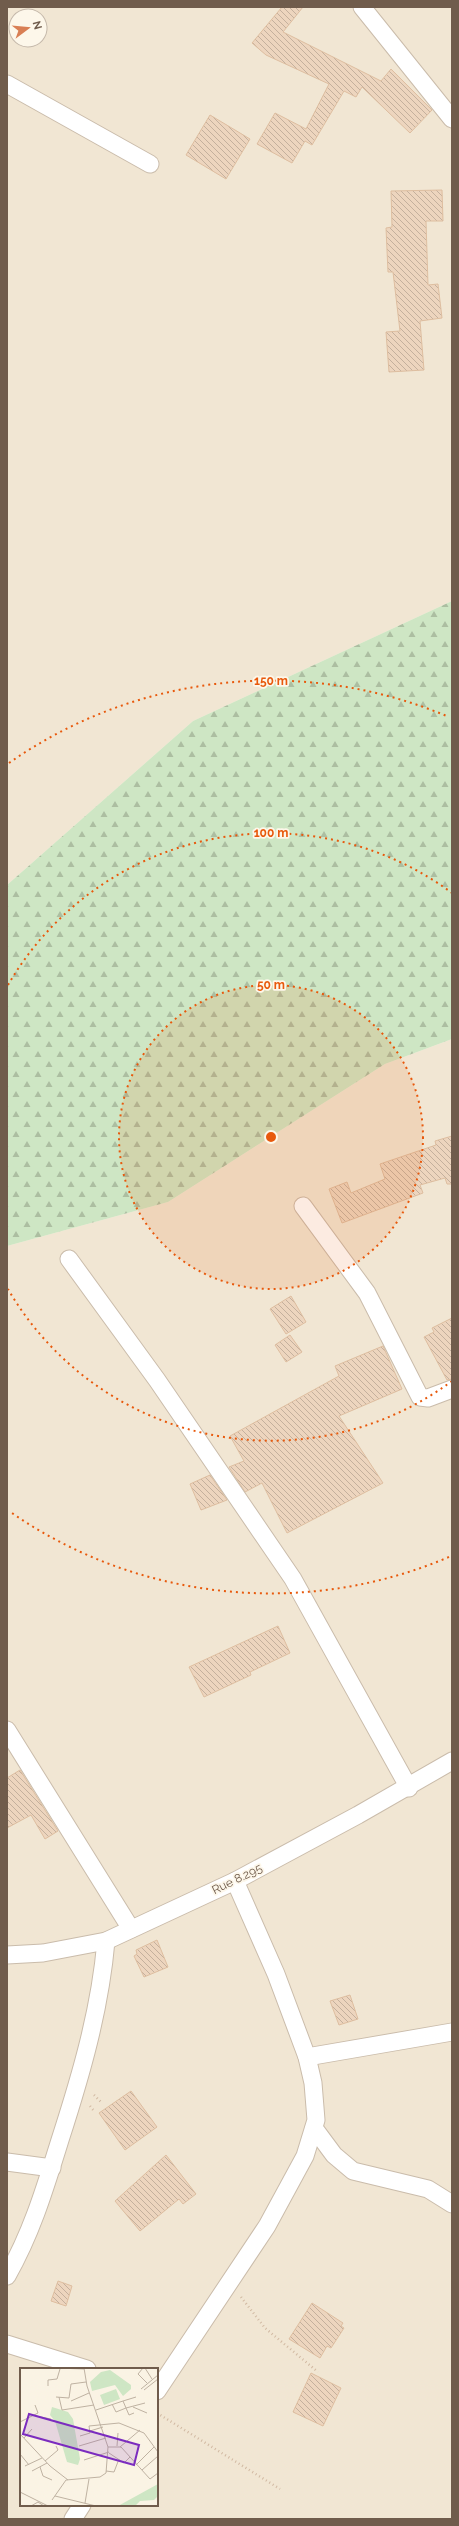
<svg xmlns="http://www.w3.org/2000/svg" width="459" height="2526" font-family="Raleway,sans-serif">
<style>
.residential{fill:#f1e6d3;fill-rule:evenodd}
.forest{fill:url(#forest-firs)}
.building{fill:url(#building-back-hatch);stroke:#debea0}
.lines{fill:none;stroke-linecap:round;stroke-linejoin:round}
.street-casing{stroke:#cabcab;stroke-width:19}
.path{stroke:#d1b9a2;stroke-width:2.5;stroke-dasharray:1 3;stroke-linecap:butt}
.street{stroke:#fff;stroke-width:17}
.ring{fill:none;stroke:#e8590c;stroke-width:2;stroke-dasharray:2 4}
.labels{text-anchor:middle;stroke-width:3.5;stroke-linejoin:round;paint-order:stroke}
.street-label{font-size:12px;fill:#705c4c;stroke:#fdf7ea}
.inset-road{fill:none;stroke:#bfb2a2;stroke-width:1}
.view{fill:#7b2cbf;fill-opacity:0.15;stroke:#7b2cbf;stroke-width:2}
.inset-edge{fill:none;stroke:#705c4c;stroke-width:2}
.centre{fill:#e8590c;stroke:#fdf7ea;stroke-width:2}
.ring-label{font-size:12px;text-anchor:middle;font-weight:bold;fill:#e8590c;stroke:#fdf7ea;stroke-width:3.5;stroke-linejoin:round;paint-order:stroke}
</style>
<defs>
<pattern id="forest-firs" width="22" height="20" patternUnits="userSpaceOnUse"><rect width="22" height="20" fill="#cee6c4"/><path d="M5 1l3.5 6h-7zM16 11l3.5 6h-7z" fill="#acbea1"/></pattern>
<pattern id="building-back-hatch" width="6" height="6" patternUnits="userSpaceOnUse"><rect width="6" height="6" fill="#edd5be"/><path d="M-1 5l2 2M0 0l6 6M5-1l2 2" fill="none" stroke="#c4b09d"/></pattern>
</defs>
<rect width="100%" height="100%" fill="#faf3e4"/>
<g class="residential">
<path d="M7,7H452V601L193,721L7,885ZM16,16H40V40H16Z"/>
<path d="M452,1039V2519H7V1246L168,1202L385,1064ZM21,2369H157V2505H21Z"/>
</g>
<polygon class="forest" points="452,601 452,1039 385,1064 168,1202 7,1246 7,885 193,721"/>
<g class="building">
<polygon points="282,7 303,7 283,32 381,81 391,69 432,110 410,133 362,87 356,97 344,91 312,145 305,141 292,163 257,144 275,113 306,129 329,84 266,55 252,43"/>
<polygon points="210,115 250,139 226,179 186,155"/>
<polygon points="442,190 443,221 426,221 428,285 438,284 442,318 420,321 424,370 389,372 386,332 400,331 393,272 388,272 386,228 392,227 391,191"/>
<polygon points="452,1136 452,1184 447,1184 445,1178 420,1185 423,1193 342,1223 329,1189 347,1182 351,1193 385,1179 380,1164 436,1145 435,1141"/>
<polygon points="291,1296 306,1322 286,1334 270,1309"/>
<polygon points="452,1318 452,1379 447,1380 424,1337 434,1332 432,1328"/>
<polygon points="290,1335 302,1352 286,1362 275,1345"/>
<polygon points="383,1346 402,1389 339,1416 383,1483 287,1533 262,1483 245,1492 229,1467 244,1461 230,1436 339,1376 335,1366"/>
<polygon points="210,1475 227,1500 201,1510 190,1484"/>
<polygon points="278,1626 290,1653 250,1672 251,1675 204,1697 189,1667"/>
<polygon points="20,1770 58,1831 45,1839 31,1815 7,1828 7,1778"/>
<polygon points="157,1940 168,1967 144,1977 134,1956 137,1954 136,1950"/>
<polygon points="350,1995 358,2019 339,2025 330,2001"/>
<polygon points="131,2091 157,2127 125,2150 99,2113"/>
<polygon points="166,2155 196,2194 183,2204 179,2199 140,2231 115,2201"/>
<polygon points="58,2281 72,2286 66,2306 51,2301"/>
<polygon points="312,2303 343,2323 341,2326 344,2328 331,2348 327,2346 320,2358 289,2339"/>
<polygon points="311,2373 341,2388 323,2426 293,2412"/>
</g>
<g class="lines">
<g class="street-casing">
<g id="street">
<polyline points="362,7 452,119"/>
<polyline points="7,84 150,164"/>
<polyline points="303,1206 367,1293 420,1397 428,1398 452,1389"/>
<polyline points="69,1259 157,1380 293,1579 409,1788"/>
<polyline points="7,1730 131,1929"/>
<polyline points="7,1955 43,1953 106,1941 235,1881 358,1815 452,1761"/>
<polyline points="307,2057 452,2032"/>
<polyline points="314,2128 334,2155 353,2171 428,2189 452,2204"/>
<polyline points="7,2162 52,2168"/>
<path d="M7,2276C32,2232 45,2188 60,2140C81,2075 100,2010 106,1941"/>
<polyline points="7,2344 87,2369"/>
<polyline points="157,2391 267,2226 305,2156 316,2120 313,2083 307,2057 276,1974 235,1881"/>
<polyline points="73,2519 82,2505"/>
</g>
</g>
<g class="path">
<polyline points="94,2095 101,2102"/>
<polyline points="90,2106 94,2111"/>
<polyline points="241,2297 265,2328 318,2372"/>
<polyline points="157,2413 280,2489"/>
</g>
<use href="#street" class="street"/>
</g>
<circle cx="271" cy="1137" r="152" fill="#e8590c" fill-opacity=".12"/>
<g class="ring">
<circle cx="271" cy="1137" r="152"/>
<path d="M452 1381A304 304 0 0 1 8 1289M8 985A304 304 0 0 1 452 893"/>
<path d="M449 1557A456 456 0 0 1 9 1511M9 763A456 456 0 0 1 449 717"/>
</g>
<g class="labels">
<g class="street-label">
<text transform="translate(237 1879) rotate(-26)" y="4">Rue 8.295</text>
</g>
</g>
<g transform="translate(20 2368)">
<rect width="138" height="138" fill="#faf3e4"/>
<path d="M96,21L100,31L84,37L80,27Z" fill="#cee6c4"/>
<path d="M90,2L111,17V21L103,28L95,17L72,23L70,14L81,4ZM32,39L48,44L53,51L60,91L58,97L47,94L35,53L30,47Z" fill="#cee6c4"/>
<path d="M138,116V128L134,132L120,133L115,138H98Z" fill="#cee6c4"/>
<path class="inset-road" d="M37,0L64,1M123,0L118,6L127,15M125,0L132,11M28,18V12L37,11L40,1M121,21L138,7M124,22L138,11M36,29L49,30L51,16L66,14M39,29L42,42L74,37M51,33L69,25M103,33L116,29M92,36L96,44L106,40L109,47L114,45M113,39L127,45M76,42L103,33L106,40L125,35M16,48L31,51M0,54L18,45L15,37M70,63L83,59M0,66L30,98L48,112M60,68L70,65L69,58L99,55L124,65L138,84M4,70L12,61M59,78L86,70M97,78L98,65M88,79H101L130,111L138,105M100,79L120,62M89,85L104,95L110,89M0,86L9,97M64,92L89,84M25,93L38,82L36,78M116,97L134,79M5,98L22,90M20,99L23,108L32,112M122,102L138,88M12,103L27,95M86,103L94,104L99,91M0,124L28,138M35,128L76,138M32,132L46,112L80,109L86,105L88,79L67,18L64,0M65,135L69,111M11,138L18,134L24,138"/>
<path class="view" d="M9,46L119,77L114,97L3,66Z"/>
<rect width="138" height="138" class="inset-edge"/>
</g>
<circle cx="271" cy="1137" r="6" class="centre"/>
<g class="ring-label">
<text x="271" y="685">150 m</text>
<text x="271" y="837">100 m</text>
<text x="271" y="989">50 m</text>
</g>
<rect width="459" height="2526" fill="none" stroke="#705c4c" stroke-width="16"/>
<g transform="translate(28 28) rotate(74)"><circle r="19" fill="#fdf7ea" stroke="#c5b9ab"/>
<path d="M0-3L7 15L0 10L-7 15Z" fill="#d97f54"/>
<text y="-6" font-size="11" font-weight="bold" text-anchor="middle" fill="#705c4c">N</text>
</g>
</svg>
